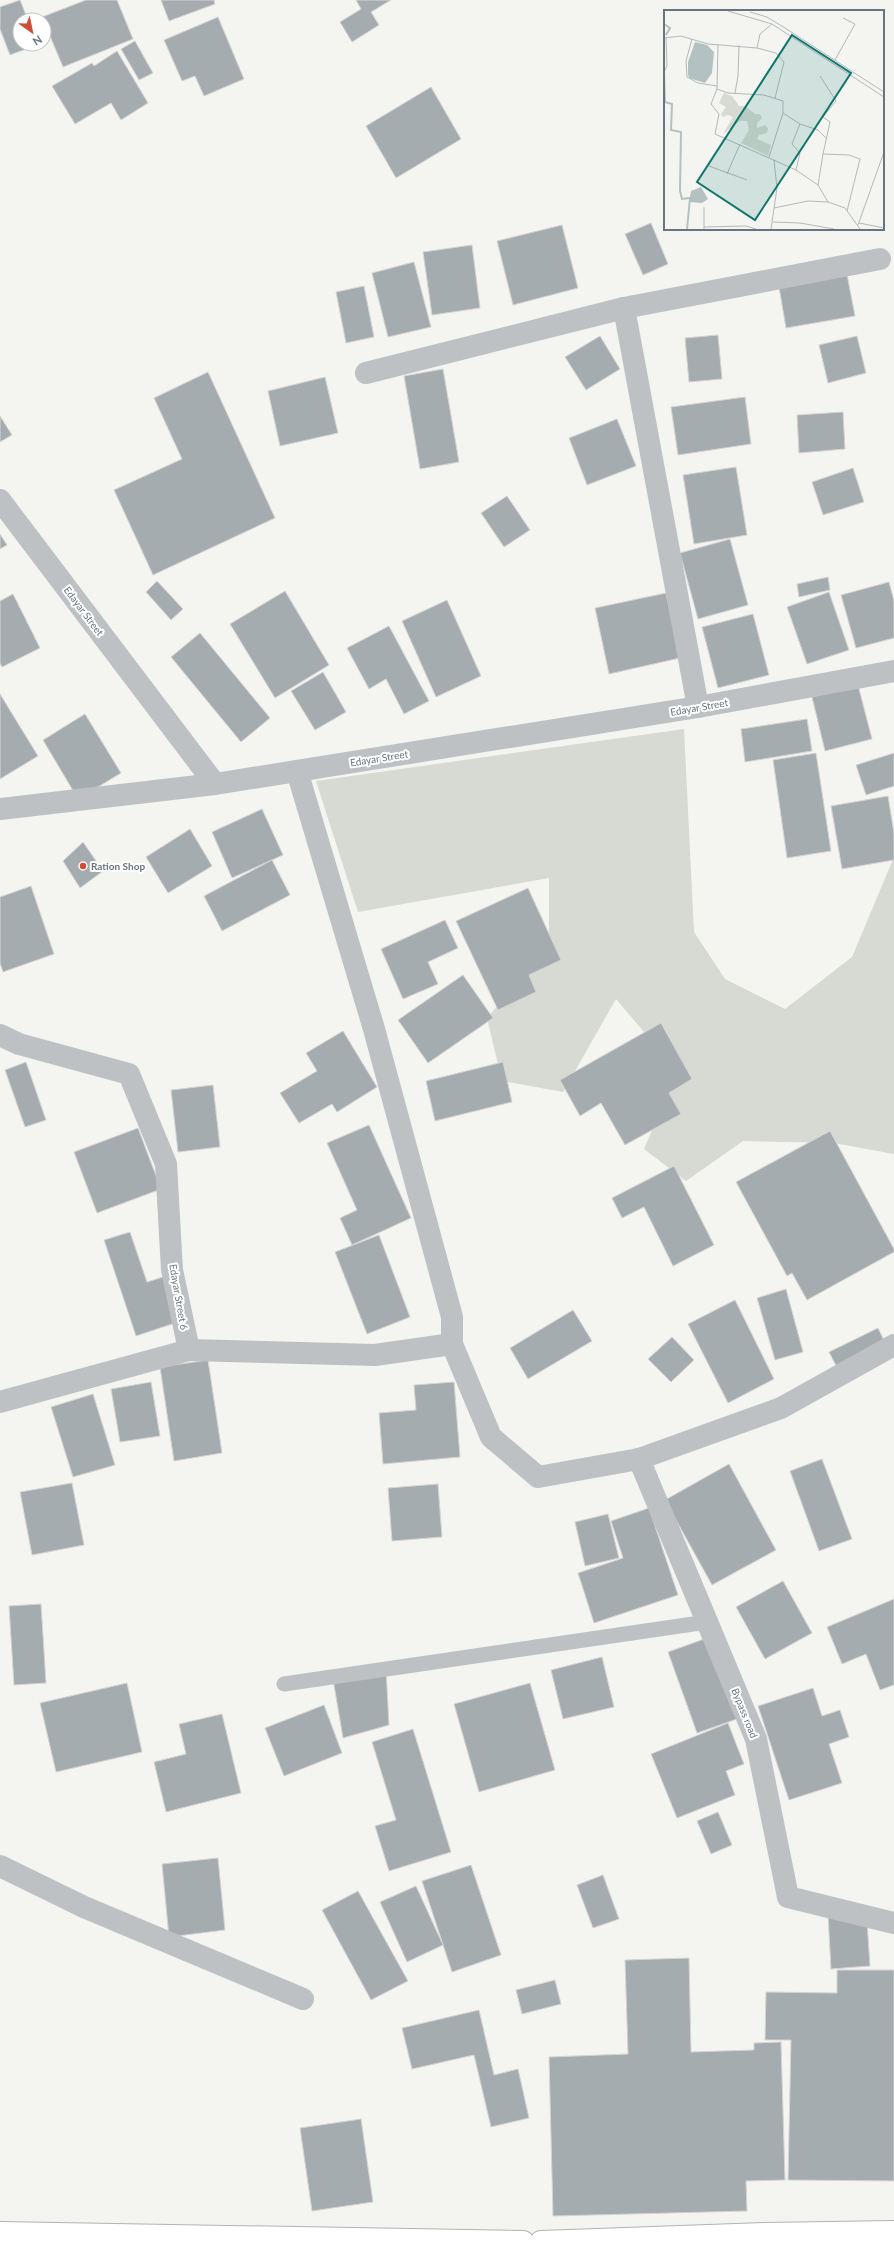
<svg xmlns="http://www.w3.org/2000/svg" width="894" height="2242" font-family="Lato,sans-serif">
<style>
.green{fill:#d6dad2}
.building{fill:#a5acb0;stroke:#d5d5d3}
.lines{fill:none;stroke-linecap:round;stroke-linejoin:round}
.highway-casing{stroke:#b0b4b6;stroke-width:24}
.lane{stroke:#bdc1c4;stroke-width:15}
.street{stroke:#bdc1c4;stroke-width:22}
.highway{stroke:#fff;stroke-width:22}
.poi-dot{fill:#d04d35;stroke:#fff;stroke-width:1.5}
.labels{text-anchor:middle;stroke-width:4;stroke-linejoin:round;paint-order:stroke}
.street-label{font-size:10px;fill:#66757e;stroke:#fff}
.poi-label{font-size:10px;font-weight:bold;fill:#66757e;stroke:#fff;text-anchor:start}
.inset-river{fill:none;stroke:#b4c1c3;stroke-width:2}
.inset-road{fill:none;stroke:#b2b9bc;stroke-width:1}
.view{fill:#0f766e;fill-opacity:0.15;stroke:#0f766e;stroke-width:2}
.inset-edge{fill:none;stroke:#66757e;stroke-width:2}
</style>
<rect width="100%" height="100%" fill="#f4f4f1"/>
<polygon class="green" points="684,729 694,932 725,979 785,1009 852,957 894,857 894,1154 834,1143 743,1141 686,1181 644,1149 666,1098 662,1053 616,999 563,1092 502,1081 487,1018 549,946 549,878 358,912 316,781"/>
<g class="building">
<polygon points="20,0 28,20 20,20 20,44 37,45 10,55 0,29 0,7"/>
<polygon points="86,0 117,0 133,39 63,67 42,17"/>
<polygon points="161,0 214,0 215,4 169,21"/>
<polygon points="356,0 391,0 371,12 379,25 352,42 340,22 361,9"/>
<polygon points="218,17 244,79 204,96 195,76 182,81 164,40"/>
<polygon points="135,41 153,73 139,80 121,49"/>
<polygon points="117,51 148,103 121,120 111,103 75,124 52,86 92,63 94,66"/>
<polygon points="431,87 461,139 396,178 366,126"/>
<polygon points="651,223 668,264 643,275 625,234"/>
<polygon points="562,225 578,288 513,305 497,241"/>
<polygon points="472,245 480,308 432,315 423,252"/>
<polygon points="414,262 431,327 388,337 372,273"/>
<polygon points="846,269 855,316 786,328 778,281"/>
<polygon points="364,286 374,337 346,343 336,292"/>
<polygon points="718,335 722,379 689,382 685,338"/>
<polygon points="600,336 620,369 586,390 565,357"/>
<polygon points="857,336 866,373 828,383 819,345"/>
<polygon points="443,369 459,462 420,469 404,376"/>
<polygon points="208,372 275,518 153,575 114,490 182,459 154,398"/>
<polygon points="325,377 338,433 280,446 268,391"/>
<polygon points="745,397 751,444 678,455 671,407"/>
<polygon points="843,412 845,449 799,453 797,415"/>
<polygon points="0,416 12,435 0,442"/>
<polygon points="617,419 636,466 587,485 569,438"/>
<polygon points="736,467 747,535 694,544 683,475"/>
<polygon points="853,468 864,502 823,515 812,482"/>
<polygon points="507,496 530,530 504,547 481,513"/>
<polygon points="0,534 7,545 0,549"/>
<polygon points="730,539 748,605 698,619 680,553"/>
<polygon points="828,577 830,590 799,597 797,584"/>
<polygon points="157,581 183,609 171,620 146,592"/>
<polygon points="889,582 894,601 894,638 856,648 841,595"/>
<polygon points="285,591 329,665 275,698 230,624"/>
<polygon points="829,592 849,650 807,664 787,607"/>
<polygon points="666,593 680,658 609,674 595,608"/>
<polygon points="13,594 40,648 2,667 0,663 0,601"/>
<polygon points="447,600 481,676 436,697 402,621"/>
<polygon points="753,614 769,675 718,688 702,627"/>
<polygon points="389,626 429,701 404,714 386,679 369,689 347,648"/>
<polygon points="200,633 270,718 241,742 171,657"/>
<polygon points="323,672 346,712 315,730 291,691"/>
<polygon points="858,685 872,739 825,751 812,697"/>
<polygon points="0,694 38,756 0,779"/>
<polygon points="85,714 121,773 78,799 43,740"/>
<polygon points="807,719 812,751 745,762 741,729"/>
<polygon points="816,753 831,851 787,858 773,760"/>
<polygon points="894,753 894,786 866,795 856,765"/>
<polygon points="888,796 894,833 894,860 842,869 831,806"/>
<polygon points="262,809 283,855 232,878 212,832"/>
<polygon points="190,829 212,866 168,893 146,857"/>
<polygon points="83,842 103,871 80,888 63,861"/>
<polygon points="272,860 290,895 222,931 204,896"/>
<polygon points="31,886 54,954 3,972 0,963 0,897"/>
<polygon points="528,888 561,960 529,975 536,992 498,1010 456,921"/>
<polygon points="445,920 458,948 428,962 438,984 403,999 381,949"/>
<polygon points="463,975 493,1018 428,1063 398,1020"/>
<polygon points="661,1023 692,1079 669,1093 681,1114 625,1145 601,1103 580,1116 560,1080"/>
<polygon points="343,1031 377,1087 337,1112 332,1104 299,1123 280,1093 317,1071 306,1053"/>
<polygon points="26,1062 46,1120 25,1127 5,1070"/>
<polygon points="503,1062 512,1102 435,1121 426,1081"/>
<polygon points="213,1085 220,1147 178,1152 171,1090"/>
<polygon points="369,1125 411,1218 352,1245 340,1218 357,1210 327,1143"/>
<polygon points="138,1128 161,1189 97,1213 74,1152"/>
<polygon points="830,1131 894,1249 894,1252 807,1300 792,1273 787,1276 736,1182"/>
<polygon points="674,1166 714,1245 673,1266 644,1207 622,1218 612,1198"/>
<polygon points="130,1232 147,1282 163,1277 178,1322 136,1336 104,1240"/>
<polygon points="379,1235 410,1317 367,1334 335,1252"/>
<polygon points="786,1289 803,1352 775,1360 757,1298"/>
<polygon points="735,1300 774,1379 728,1403 688,1324"/>
<polygon points="573,1310 592,1341 528,1379 510,1348"/>
<polygon points="878,1328 889,1351 841,1375 829,1352"/>
<polygon points="672,1337 694,1360 671,1382 648,1359"/>
<polygon points="208,1360 222,1453 174,1461 160,1367"/>
<polygon points="151,1382 160,1436 120,1442 111,1389"/>
<polygon points="454,1382 460,1457 383,1464 379,1413 416,1410 414,1385"/>
<polygon points="93,1394 115,1465 73,1477 51,1407"/>
<polygon points="822,1459 852,1539 819,1551 790,1471"/>
<polygon points="729,1464 776,1550 712,1585 665,1500"/>
<polygon points="72,1483 84,1545 32,1555 20,1492"/>
<polygon points="438,1484 442,1537 392,1541 388,1488"/>
<polygon points="649,1508 678,1595 594,1623 578,1573 623,1558 611,1521"/>
<polygon points="608,1514 619,1558 585,1566 575,1522"/>
<polygon points="783,1581 812,1633 765,1659 736,1607"/>
<polygon points="894,1599 894,1685 880,1690 866,1654 842,1664 827,1627"/>
<polygon points="41,1604 46,1683 14,1685 9,1606"/>
<polygon points="707,1638 737,1719 697,1733 668,1652"/>
<polygon points="602,1657 614,1707 563,1719 551,1670"/>
<polygon points="386,1668 389,1725 343,1738 333,1679"/>
<polygon points="127,1683 142,1752 56,1772 40,1703"/>
<polygon points="530,1683 555,1770 479,1792 454,1704"/>
<polygon points="813,1688 822,1716 840,1710 849,1737 829,1744 842,1783 789,1800 758,1706"/>
<polygon points="324,1705 342,1753 284,1776 265,1728"/>
<polygon points="222,1714 241,1793 166,1812 154,1762 186,1754 179,1724"/>
<polygon points="728,1723 744,1764 726,1771 735,1795 677,1818 651,1754"/>
<polygon points="413,1729 451,1852 389,1871 375,1826 396,1820 372,1742"/>
<polygon points="718,1812 732,1845 711,1854 697,1821"/>
<polygon points="218,1858 225,1930 169,1937 162,1864"/>
<polygon points="471,1865 501,1955 452,1972 422,1881"/>
<polygon points="603,1875 619,1919 593,1928 577,1885"/>
<polygon points="416,1886 443,1945 407,1962 380,1902"/>
<polygon points="358,1891 408,1981 371,2000 322,1910"/>
<polygon points="828,1914 867,1921 870,1966 831,1969"/>
<polygon points="689,1958 691,2052 754,2050 754,2043 781,2042 785,2180 746,2181 747,2211 553,2216 549,2057 628,2054 625,1960"/>
<polygon points="837,1970 894,1970 894,2181 788,2180 791,2040 765,2040 766,1992 837,1993"/>
<polygon points="555,1980 561,2004 522,2014 516,1990"/>
<polygon points="479,2010 494,2075 518,2069 529,2118 491,2127 474,2055 412,2069 402,2028"/>
<polygon points="361,2119 373,2202 312,2211 300,2128"/>
</g>
<g class="lines">
<g class="highway-casing">
<g id="highway">
<polyline points="0,2233 523,2242"/>
<polyline points="541,2242 764,2234 894,2232"/>
</g>
</g>
<polyline class="lane" points="284,1684 707,1622"/>
<g class="street">
<polyline points="624,308 698,707"/>
<polyline points="366,373 624,308 880,259"/>
<polyline points="0,500 215,784"/>
<polyline points="297,771 374,1029 452,1317 452,1344 491,1437 538,1477 639,1459 781,1408 894,1345"/>
<polyline points="0,809 215,784 698,707 894,671"/>
<polyline points="0,1035 19,1044 129,1074 166,1164 172,1270 189,1350 375,1355 452,1344"/>
<polyline points="0,1402 189,1350"/>
<polyline points="639,1459 756,1739 788,1897 894,1923"/>
<polyline points="0,1866 84,1907 303,1999"/>
</g>
<use href="#highway" class="highway"/>
</g>
<circle class="poi-dot" cx="83" cy="866" r="4"/>
<g class="labels">
<g class="street-label">
<text transform="translate(84 611) rotate(53)" y="4">Edayar Street</text>
<text transform="translate(699 707) rotate(-10)" y="4">Edayar Street</text>
<text transform="translate(379 758) rotate(-9)" y="4">Edayar Street</text>
<text transform="translate(179 1297) rotate(80)" y="4">Edayar Street 6</text>
<text transform="translate(745 1713) rotate(68)" y="4">Bypass road</text>
</g>
<g class="poi-label">
<text x="91" y="870">Ration Shop</text>
</g>
</g>
<g transform="translate(664 10)">
<rect width="220" height="220" fill="#f4f4f1"/>
<path d="M60,83L68,86L75,96H81L91,104H96L98,108L93,113V118L101,115L104,118L103,123L95,125L93,129L107,135L104,146L77,133L85,120L83,111H76L59,124L69,107L64,105L59,107L57,104L62,97L55,93Z" fill="#d6dad2"/>
<path d="M31,32L43,35L50,42L48,63L41,73L25,68L24,64V52ZM37,177L44,189L38,193L25,192L27,181Z" fill="#b4c1c3"/>
<path class="inset-river" d="M0,14L6,18L2,25M0,65L1,92L8,94L7,120L17,122L16,181L18,189L26,188L23,219"/>
<path class="inset-road" d="M64,1L108,14L220,87M86,2L103,7L121,18L220,82M0,28L17,26L44,34L93,38L96,24L108,14M28,29L22,51L23,67L34,73L53,76M54,35L53,79L47,94L55,104L51,124L132,160L154,175L164,192L181,198L196,219M93,38L112,43L120,52L111,88M171,50L191,14L179,8M0,62L3,56L2,28M156,66L172,91L159,107L166,112L159,144M53,79L64,83L100,85L119,91V103L105,147M71,83L74,66L75,35M119,103L136,114L128,134L136,143L132,160M136,114L154,120L163,129M45,156L83,170M63,164L76,134M154,175L159,144L185,145L196,149L183,201M110,198L144,191L164,192M109,212L136,213L170,219M195,213L220,218M194,215L220,142M40,217L82,216L92,219M40,219V197M107,219L113,178L110,150"/>
<path class="view" d="M128,25L187,63L91,210L33,172Z"/>
<rect width="220" height="220" class="inset-edge"/>
</g>
<g transform="translate(32 32) rotate(147)"><circle r="19" fill="#ffffff" stroke="#c2c8cb"/>
<path d="M0-3L7 15L0 10L-7 15Z" fill="#d04d35"/>
<text y="-6" font-size="11" font-weight="bold" text-anchor="middle" fill="#66757e">N</text>
</g>
</svg>
